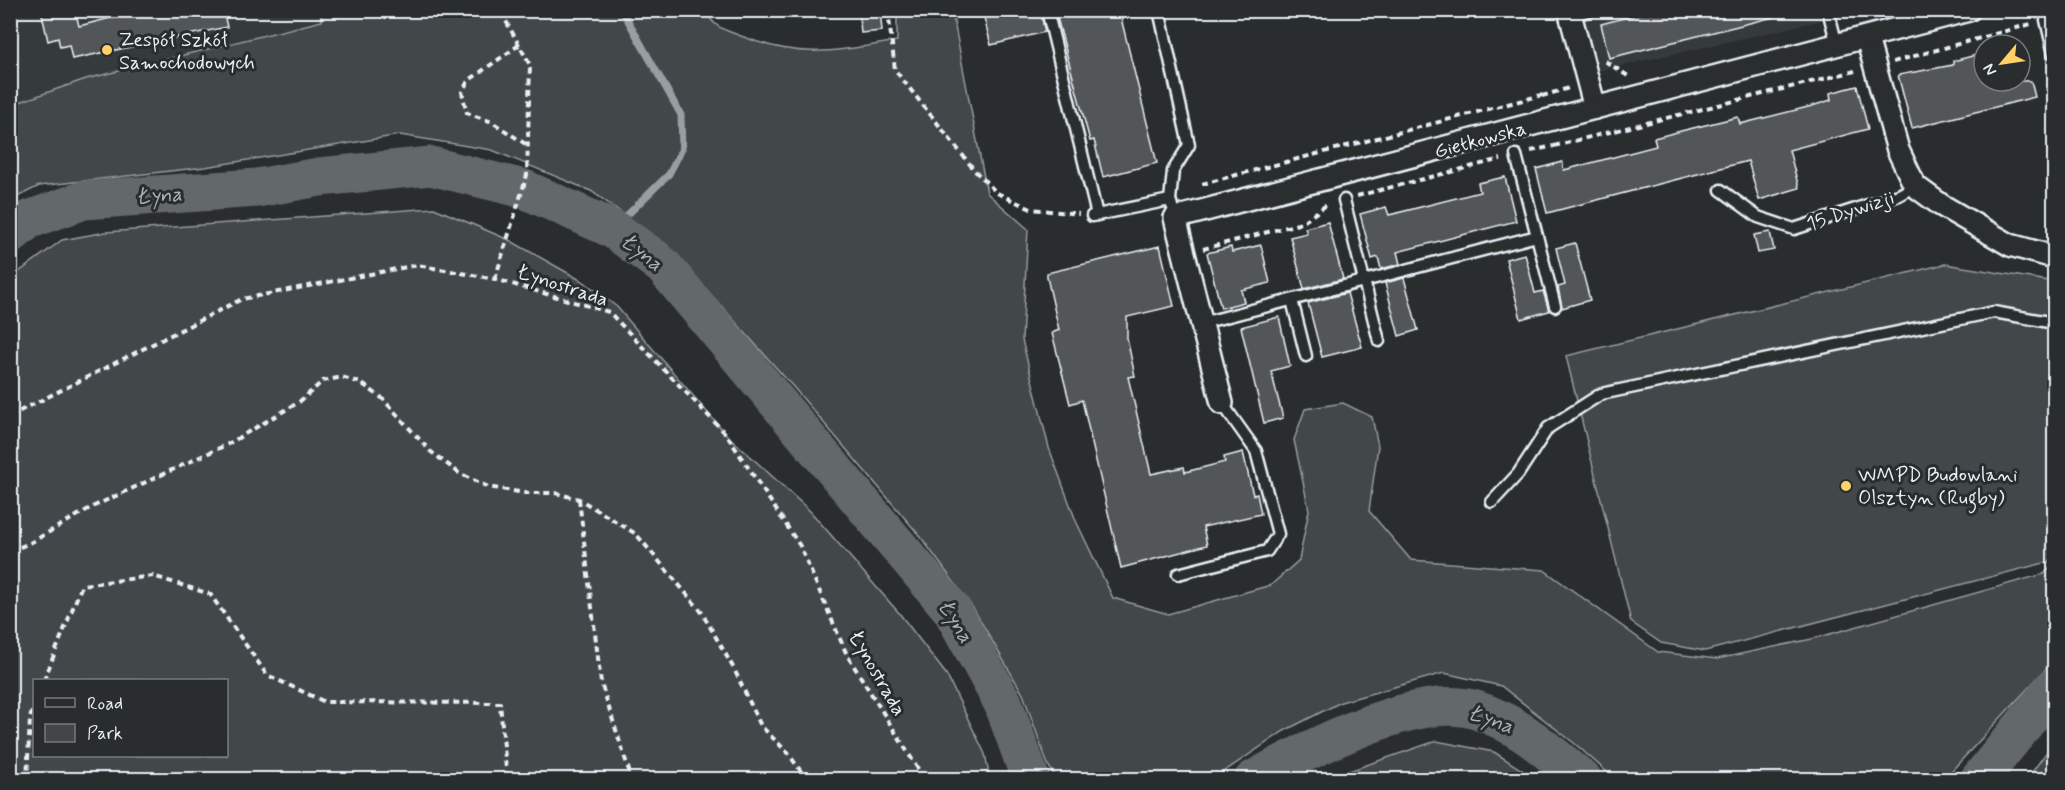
<svg xmlns="http://www.w3.org/2000/svg" width="2065" height="790" font-family="Mynerve,sans-serif">
<style>
.built{fill:#363a3b}
.green{fill:#424648;stroke:#959ca0;stroke-width:1.5;fill-rule:evenodd}
.lines{fill:none;stroke-linecap:round;stroke-linejoin:round}
.stream{stroke:#989fa3;stroke-width:7}
.river{stroke:#63686b;stroke-width:39}
.building{fill:#535759;stroke:#e8f1f8;stroke-width:1.5}
.service-casing{stroke:#e8f1f8;stroke-width:15}
.minor-casing{stroke:#e8f1f8;stroke-width:26}
.path{stroke:#e8f1f8;stroke-width:4;stroke-dasharray:6 4.5;stroke-linecap:butt}
.service{stroke:#2a2d2e;stroke-width:10}
.minor{stroke:#2a2d2e;stroke-width:21}
.poi-dot{fill:#ffd166;stroke:#2a2d2e;stroke-width:2}
.labels{text-anchor:middle;stroke-width:6;stroke-linejoin:round;paint-order:stroke}
.poi-label{font-size:20px;fill:#e8f1f8;stroke:#2a2d2e;text-anchor:start}
.street-label{font-size:20px;fill:#e8f1f8;stroke:#2a2d2e}
.water-label{font-size:21px;font-style:italic;fill:#acb3b9;stroke:#2a2d2e}
</style>
<rect width="100%" height="100%" fill="#2a2d2e"/>
<filter id="ink" filterUnits="userSpaceOnUse"><feTurbulence type="fractalNoise" baseFrequency=".0167" numOctaves="2"/><feDisplacementMap in="SourceGraphic" scale="12" xChannelSelector="R" yChannelSelector="G"/><feConvolveMatrix kernelMatrix="1 2 1 2 8 2 1 2 1" color-interpolation-filters="sRGB"/></filter>
<g filter="url(#ink)">
<g class="built">
<polygon points="416,10 323,21 86,79 11,105 10,11"/>
<polygon points="1579,10 1863,11 1594,72"/>
</g>
<g class="green">
<path d="M320,11H705C716,29 723,29 741,36C801,60 836,51 897,41V11H952L987,193L1028,229L1022,340L1049,448L1076,521L1113,598L1168,614L1271,585L1299,560L1309,510L1294,440L1305,409L1343,403L1372,417L1378,446L1369,511L1411,560L1544,570L1658,652L1717,659L1812,639L2044,574L2054,563V660L1944,779H1615L1574,743L1501,686L1444,673L1341,702L1284,731L1213,779H1057L1048,765L1023,694L973,608L920,536L795,389L667,245L591,191L492,150L400,135L205,167L39,186L11,200V105L86,79L322,21Z"/>
<path d="M434,208L509,240L584,282L617,307L726,434L810,511L899,613L946,674L985,754L990,779H11V278L62,240L106,232ZM34,680H226V756H34Z"/>
<polygon points="1945,264 2054,282 2054,556 2048,562 1705,651 1661,643 1631,622 1566,356"/>
<polygon points="1436,741 1494,752 1536,779 1326,779"/>
<polygon points="2054,741 2054,779 2027,779 2054,742"/>
</g>
<g class="lines">
<polyline class="stream" points="613,229 669,174 682,149 681,115 622,10"/>
<g class="river">
<polyline points="10,235 28,220 84,200 257,188 319,177 431,166 524,189 613,229 663,266 952,610 1003,703 1031,780"/>
<path d="M1253,780C1305,751 1418,691 1476,710C1518,723 1549,752 1583,780"/>
<polyline points="1979,780 2054,687"/>
</g>
</g>
<g class="building">
<polygon points="41,10 75,10 79,26 142,10 223,10 227,27 72,59 69,45 60,47 58,38 48,41"/>
<polygon points="859,10 880,10 882,31 861,33"/>
<polygon points="982,10 1040,10 1045,32 991,45"/>
<polygon points="1055,10 1119,10 1157,163 1103,177 1094,140 1090,141"/>
<polygon points="1654,10 1773,10 1774,17 1609,58 1601,24"/>
<polygon points="1984,53 1984,81 2031,81 2035,97 1912,128 1898,75 1953,65 1953,61"/>
<polygon points="1857,86 1868,129 1789,150 1799,188 1759,200 1748,161 1547,213 1536,169 1562,162 1564,170 1656,146 1654,138 1681,131 1738,117 1740,124 1812,106 1831,100 1830,93"/>
<polygon points="1505,177 1516,221 1397,252 1400,264 1381,269 1378,257 1372,259 1360,214 1386,207 1389,215 1480,192 1478,183"/>
<polygon points="1328,222 1343,279 1304,289 1290,237 1307,233 1305,228"/>
<polygon points="1770,232 1774,250 1758,253 1754,235"/>
<polygon points="1575,243 1590,300 1562,308 1558,287 1565,285 1556,248"/>
<polygon points="1261,245 1270,283 1241,290 1244,302 1221,308 1207,253 1231,247 1232,252"/>
<polygon points="1160,246 1174,306 1127,317 1127,338 1135,376 1128,377 1151,474 1184,467 1185,472 1225,462 1224,457 1243,452 1253,495 1257,494 1261,514 1203,527 1207,545 1121,568 1082,400 1070,404 1052,333 1059,330 1047,277 1047,273"/>
<polygon points="1525,254 1535,293 1543,291 1549,311 1521,319 1506,259"/>
<polygon points="1404,278 1418,330 1399,336 1385,283"/>
<polygon points="1347,293 1362,347 1322,357 1308,303"/>
<polygon points="1279,317 1290,366 1271,371 1283,418 1264,423 1241,327"/>
</g>
<g class="lines">
<g class="service-casing">
<g id="service">
<polyline points="1047,10 1097,215"/>
<polyline points="1159,10 1189,145 1173,171 1170,200"/>
<polyline points="1828,10 1837,45"/>
<polyline points="1571,16 1591,10"/>
<polyline points="2046,20 2054,54"/>
<polyline points="1721,190 1758,217 1794,229 1899,195 1915,186"/>
<polyline points="1344,200 1379,341"/>
<polyline points="1092,216 1170,200 1172,206"/>
<polyline points="1537,236 1555,306"/>
<polyline points="1292,300 1306,356"/>
<polyline points="1202,323 1537,236 1516,155"/>
<polyline points="1492,502 1518,474 1548,428 1601,394 1994,312 2054,323"/>
<polyline points="1178,574 1267,551 1278,534 1256,451 1222,403"/>
</g>
</g>
<g class="minor-casing">
<g id="minor">
<polyline points="1569,10 1595,108"/>
<polyline points="1867,38 1898,150 1915,186 1941,205 2010,245 2054,257"/>
<polyline points="1222,403 1175,218 1969,10"/>
</g>
</g>
<g class="path">
<polyline points="888,10 895,70 976,172 997,193 1031,209 1079,214"/>
<polyline points="519,45 468,81 462,92 467,113 492,122 527,145"/>
<polyline points="1605,61 1631,78"/>
<polyline points="1893,62 2031,24"/>
<polyline points="1542,96 1569,88"/>
<polyline points="1554,146 1855,71"/>
<polyline points="1531,151 1554,146"/>
<polyline points="1202,184 1542,95"/>
<polyline points="1357,196 1501,159"/>
<polyline points="1203,249 1302,223 1329,203"/>
<polyline points="495,279 527,175 530,65 500,10"/>
<polyline points="10,416 242,299 417,265 495,279 609,312 726,434 800,546 847,655 925,780"/>
<polyline points="579,499 601,683 632,780"/>
<polyline points="10,551 30,543 92,507 228,444 299,402 323,381 342,377 361,383 382,398 430,451 459,473 488,487 525,493 555,493 579,499 636,534 701,611 734,669 761,726 788,753 807,780"/>
<polyline points="44,680 82,585 153,576 210,594 267,675 325,702 500,703 507,780"/>
<polyline points="27,780 30,718 34,706"/>
</g>
<use href="#service" class="service"/>
<use href="#minor" class="minor"/>
</g>
</g>
<g class="poi-dot">
<circle cx="107" cy="50" r="6"/>
<circle cx="1846" cy="486" r="6"/>
</g>
<g class="labels">
<g class="poi-label">
<text x="119" y="46">Zespół Szkół<tspan x="119" dy="23">Samochodowych</tspan></text>
<text x="1858" y="481">WMPD Budowlani<tspan x="1858" dy="23">Olsztyn (Rugby)</tspan></text>
</g>
<g class="street-label">
<text transform="translate(1480 139) rotate(-15)" y="7">Gietkowska</text>
<text transform="translate(1850 210) rotate(-18)" y="7">15 Dywizji</text>
<text transform="translate(563 285) rotate(18)" y="7">Łynostrada</text>
<text transform="translate(878 673) rotate(60)" y="7">Łynostrada</text>
</g>
<g class="water-label">
<text transform="translate(159 195) rotate(-4)" y="7">Łyna</text>
<text transform="translate(642 252) rotate(38)" y="7">Łyna</text>
<text transform="translate(956 621) rotate(58)" y="7">Łyna</text>
<text transform="translate(1491 719) rotate(20)" y="7">Łyna</text>
</g>
</g>
<rect width="2065" height="790" fill="none" stroke="#2a2d2e" stroke-width="36"/>
<rect x="18" y="18" width="2029" height="754" fill="none" stroke="#e8f1f8" stroke-width="2" filter="url(#ink)"/>
<rect x="33" y="679" width="195" height="78" fill="#2a2d2e" stroke="#767b7f" stroke-width="1.5"/>
<rect x="45" y="698" width="30" height="9" fill="#2a2d2e" stroke="#767b7f" stroke-width="1.5"/>
<text x="87" y="709" font-size="18" fill="#e8f1f8">Road</text>
<rect x="45" y="724" width="30" height="18" fill="#424648" stroke="#767b7f" stroke-width="1.5"/>
<text x="87" y="739" font-size="18" fill="#e8f1f8">Park</text>
<g transform="translate(2002 63) rotate(241)"><circle r="28" fill="#2a2d2e" stroke="#767b7f" stroke-width="1.5"/>
<path d="M0-4.5L10 22L0 15L-10 22Z" fill="#ffd166"/>
<text y="-9" font-size="16" font-weight="bold" text-anchor="middle" fill="#e8f1f8">N</text>
</g>
</svg>
